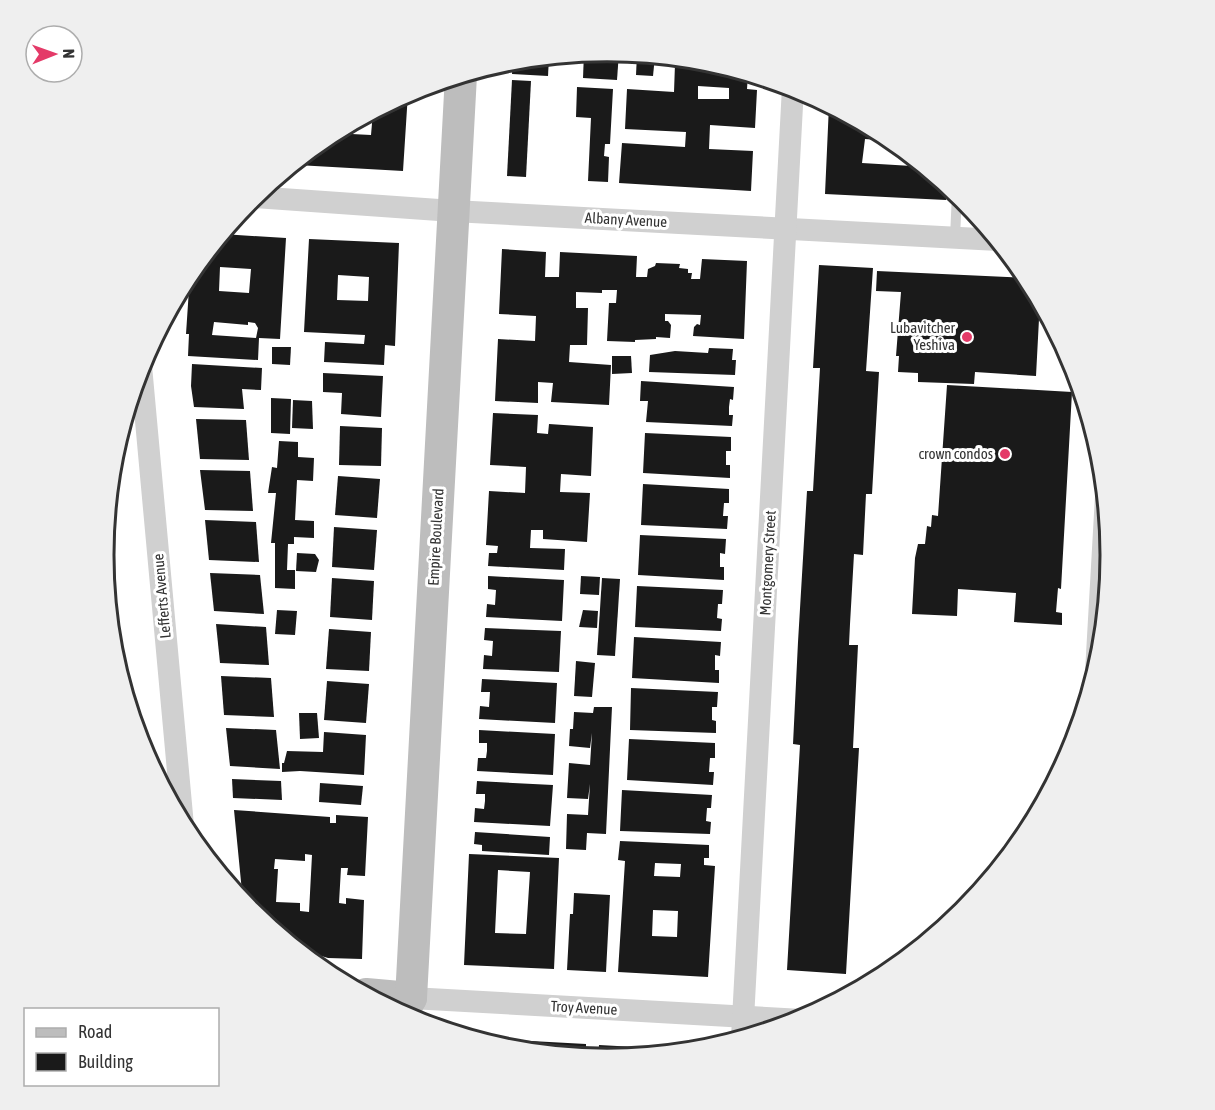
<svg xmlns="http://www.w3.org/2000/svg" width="1215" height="1110" font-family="'Asap Condensed',sans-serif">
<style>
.building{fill:#1a1a1a;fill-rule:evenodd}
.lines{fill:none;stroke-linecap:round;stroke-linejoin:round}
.lane{stroke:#d0d0d0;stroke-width:10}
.street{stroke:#d0d0d0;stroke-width:22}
.secondary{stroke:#bdbdbd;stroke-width:32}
.poi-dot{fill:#e43a68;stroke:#fff;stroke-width:2}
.labels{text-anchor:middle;stroke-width:6;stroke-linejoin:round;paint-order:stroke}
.street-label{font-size:15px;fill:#333;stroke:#fff}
.poi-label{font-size:15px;fill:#333;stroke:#fff;text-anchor:end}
.rim{fill:none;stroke:#333;stroke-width:3}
</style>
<rect width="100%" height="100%" fill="#fff"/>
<g class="building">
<polygon points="608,51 619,52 617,80 583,78 584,53"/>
<polygon points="637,54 655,56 653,76 636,75"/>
<polygon points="549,57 548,76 512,74 513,60"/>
<path d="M675,64L724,66L748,74L747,89L757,90L755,128L710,125L709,149L753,151L751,191L619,183L622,143L685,147L686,132L625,129L627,89L674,92ZM698,86L729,88V99H698Z"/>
<polygon points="512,80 531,81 526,177 507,176"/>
<polygon points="577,87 613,89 610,144 605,144 604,156 609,157 608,182 588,181 591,118 576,117"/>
<polygon points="408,93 403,171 297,165 298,160 332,133 371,135 373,112"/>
<polygon points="829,105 893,141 865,139 862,163 912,166 913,156 947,185 946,200 825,194"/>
<path d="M222,234L286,238L280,339L259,338L258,360L188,356L189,334H186L190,274ZM220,267L251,269L249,293L219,291ZM214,322L248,325V322L255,323L258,328L256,338L212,335Z"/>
<path d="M309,239L399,243L395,346L385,345L384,365L324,362L325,342L364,344L365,335L304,332ZM338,275L369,277L368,301L337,300Z"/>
<polygon points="502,249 546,252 545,277 559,277 560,252 637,256 636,277 647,277 648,269 655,266 656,263 680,264 679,268 688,269 688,273 692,273 691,279 700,279 702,259 747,261 744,339 693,336 694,327 697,324 700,325 701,315 665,314 665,321 668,321 671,325 670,338 656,337 656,339 635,340 635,342 607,341 609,303 616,303 617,290 602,290 602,293 576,292 576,308 588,308 587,345 570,345 569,362 611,365 609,405 551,402 553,383 538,382 538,403 495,401 498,339 535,341 536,316 499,314"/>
<polygon points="819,265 873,268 866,371 879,372 872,494 866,494 863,555 854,554 850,624 849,645 858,645 853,748 859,748 846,974 787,970 800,745 793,744 798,642 807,491 813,491 820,368 813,368"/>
<polygon points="877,271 1028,278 1040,300 1036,376 975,372 974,384 918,382 918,373 898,372 899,356 896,356 901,292 876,291"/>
<polygon points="272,347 291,347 290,365 272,364"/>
<polygon points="709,348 733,349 732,360 736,360 735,375 649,372 650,355 675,351 708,353"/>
<polygon points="612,356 631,356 632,373 612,374"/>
<polygon points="192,364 262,368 261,390 242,389 244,409 194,407 191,386"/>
<polygon points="323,373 383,376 381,417 341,414 342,393 323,392"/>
<polygon points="641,381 734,387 733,400 730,399 729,407 729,415 733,415 732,426 646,422 648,401 640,401"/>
<polygon points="947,385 1072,392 1061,589 1058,588 1056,612 1062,613 1062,625 1014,622 1016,593 958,589 957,616 912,614 915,558 918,544 925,544 927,526 931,527 932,515 938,516"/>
<polygon points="271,398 291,399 290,434 271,433"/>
<polygon points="293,400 312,401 313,429 292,428"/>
<polygon points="493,413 538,415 537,433 548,434 549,424 593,427 591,476 561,474 560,492 590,493 587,542 543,539 543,530 531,530 530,548 565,549 564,570 488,566 489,553 497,553 498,546 486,545 489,491 525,493 526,467 490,465"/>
<polygon points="196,419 246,420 249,460 200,459"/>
<polygon points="340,426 382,428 381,466 339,465"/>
<polygon points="645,433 731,437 731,451 726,451 726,465 730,465 730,478 643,473"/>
<polygon points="279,441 298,442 298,457 314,458 313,481 297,480 295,520 314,521 314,538 294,537 294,544 288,544 287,570 295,570 295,589 275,588 275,543 271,543 276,493 268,493 272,467 277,468"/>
<polygon points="200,470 250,471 253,511 205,510"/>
<polygon points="338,476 380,479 377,518 335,515"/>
<polygon points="643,484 729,489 729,503 724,503 723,516 728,516 727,529 641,525"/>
<polygon points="205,520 256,522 259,562 209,560"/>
<polygon points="334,527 377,530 374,570 332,567"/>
<polygon points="640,535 726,539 725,554 720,553 720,567 724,567 724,580 638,575"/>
<polygon points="297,553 315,554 319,560 316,572 296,571"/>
<polygon points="210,573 260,575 264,614 214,611"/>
<polygon points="488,576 564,580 562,621 486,617 487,604 495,605 496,590 488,589"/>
<polygon points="581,576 600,577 599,595 580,594"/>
<polygon points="332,578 374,581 372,620 330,617"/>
<polygon points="602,578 620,579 615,656 597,655"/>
<polygon points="637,586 723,590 722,604 718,604 717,618 722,619 721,631 635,627"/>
<polygon points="277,610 297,611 295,635 275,634"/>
<polygon points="583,610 598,611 597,628 579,627"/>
<polygon points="216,624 266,627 269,665 220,663"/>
<polygon points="485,628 561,631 559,672 483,669 484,655 492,656 493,641 484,640"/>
<polygon points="329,629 371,632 369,671 326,669"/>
<polygon points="634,637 721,642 720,656 715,655 715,670 719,670 719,683 632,678"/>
<polygon points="576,661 595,663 592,697 574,696"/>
<polygon points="221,676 271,678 274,717 224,715"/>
<polygon points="482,679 557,683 555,723 479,719 480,706 489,707 490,692 481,692"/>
<polygon points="327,681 369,684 366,723 324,720"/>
<polygon points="631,688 718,692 717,707 712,707 712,720 716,721 716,733 630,730"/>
<polygon points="594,707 612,707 606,834 587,833 586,850 566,849 567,814 588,815 590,784 588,799 567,798 569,763 590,765 592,733 590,748 569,746 570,729 573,729 574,712 593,713"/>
<polygon points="299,713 317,713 319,738 300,739"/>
<polygon points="226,728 276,730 280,769 230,766"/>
<polygon points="479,730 555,734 553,775 477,771 478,758 486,758 487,751 487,743 479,743"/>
<polygon points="324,732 366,735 364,775 300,771 282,772 282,763 284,763 287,751 323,752"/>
<polygon points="629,739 715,743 715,758 710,758 709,772 714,772 713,785 627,780"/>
<polygon points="232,779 281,781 282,800 233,798"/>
<polygon points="477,781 553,785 550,826 474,822 475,808 484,809 485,801 485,794 476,794"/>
<polygon points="320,783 363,786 361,805 319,802"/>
<polygon points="622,790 712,795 711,808 707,808 706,821 711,822 710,834 620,831"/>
<path d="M234,810L330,817V823H336V815L368,817L365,876L347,875L348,868H341L339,903L346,904V898L364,900L362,959L328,958L295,948L251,911L243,902ZM305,854L312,855L309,912L300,911V903L276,902L278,869H274L275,859L305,861Z"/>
<polygon points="475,832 550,837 549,855 482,851 482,845 474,844"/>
<path d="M620,841L709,845V858H704V865L715,866L708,977L618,972L625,861L618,860ZM655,863L681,864L680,877L654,876ZM653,910L678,911L677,937L652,936Z"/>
<path d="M469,854L559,858L554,969L464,965ZM498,870L530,872L526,934L495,933Z"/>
<polygon points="574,893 610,895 606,972 567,970 570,914 573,914"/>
<polygon points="476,1038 586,1044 586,1057 509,1049"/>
<polygon points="599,1045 690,1050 690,1051 607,1059 598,1058"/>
</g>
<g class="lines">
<polyline class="lane" points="955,238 957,193"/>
<g class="street">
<polyline points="253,197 453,211 998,240"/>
<polyline points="141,366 183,826"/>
<polyline points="1096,672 1106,496"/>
<polyline points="411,998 802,1020"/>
<polyline points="742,1038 793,87"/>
</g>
<g class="secondary">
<polyline points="366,994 411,998"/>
<polyline points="402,1014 411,998 461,75"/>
</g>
</g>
<g class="poi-dot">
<circle cx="967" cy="337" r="6"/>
<circle cx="1005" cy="454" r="6"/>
</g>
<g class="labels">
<g class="street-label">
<text transform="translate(626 220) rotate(3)" y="5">Albany Avenue</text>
<text transform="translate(436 537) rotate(-87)" y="5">Empire Boulevard</text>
<text transform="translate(768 563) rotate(-87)" y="5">Montgomery Street</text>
<text transform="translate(162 596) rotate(-95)" y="5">Lefferts Avenue</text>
<text transform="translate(584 1008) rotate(3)" y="5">Troy Avenue</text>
</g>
<g class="poi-label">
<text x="955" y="333">Lubavitcher<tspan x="955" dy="17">Yeshiva</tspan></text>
<text x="993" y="459">crown condos</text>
</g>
</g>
<path d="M0 0H1215V1110H0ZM114 555a493 493 0 1 1 986 0a493 493 0 1 1-986 0Z" fill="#efefef" fill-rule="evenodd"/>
<path class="rim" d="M114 555a493 493 0 1 1 986 0a493 493 0 1 1-986 0Z"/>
<rect x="24" y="1008" width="195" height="78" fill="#ffffff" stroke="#adadad" stroke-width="1.5"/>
<rect x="36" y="1028" width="30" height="9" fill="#bdbdbd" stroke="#adadad" stroke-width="1.5"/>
<text x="78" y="1038" font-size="18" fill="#333333">Road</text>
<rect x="36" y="1053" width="30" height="18" fill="#1a1a1a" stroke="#adadad" stroke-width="1.5"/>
<text x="78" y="1068" font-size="18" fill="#333333">Building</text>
<g transform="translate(54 54) rotate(89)"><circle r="28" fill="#ffffff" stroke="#adadad" stroke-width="1.5"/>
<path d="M0-4.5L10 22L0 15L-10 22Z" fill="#e43a68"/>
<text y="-9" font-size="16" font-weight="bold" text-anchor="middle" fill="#333333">N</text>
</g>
</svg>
